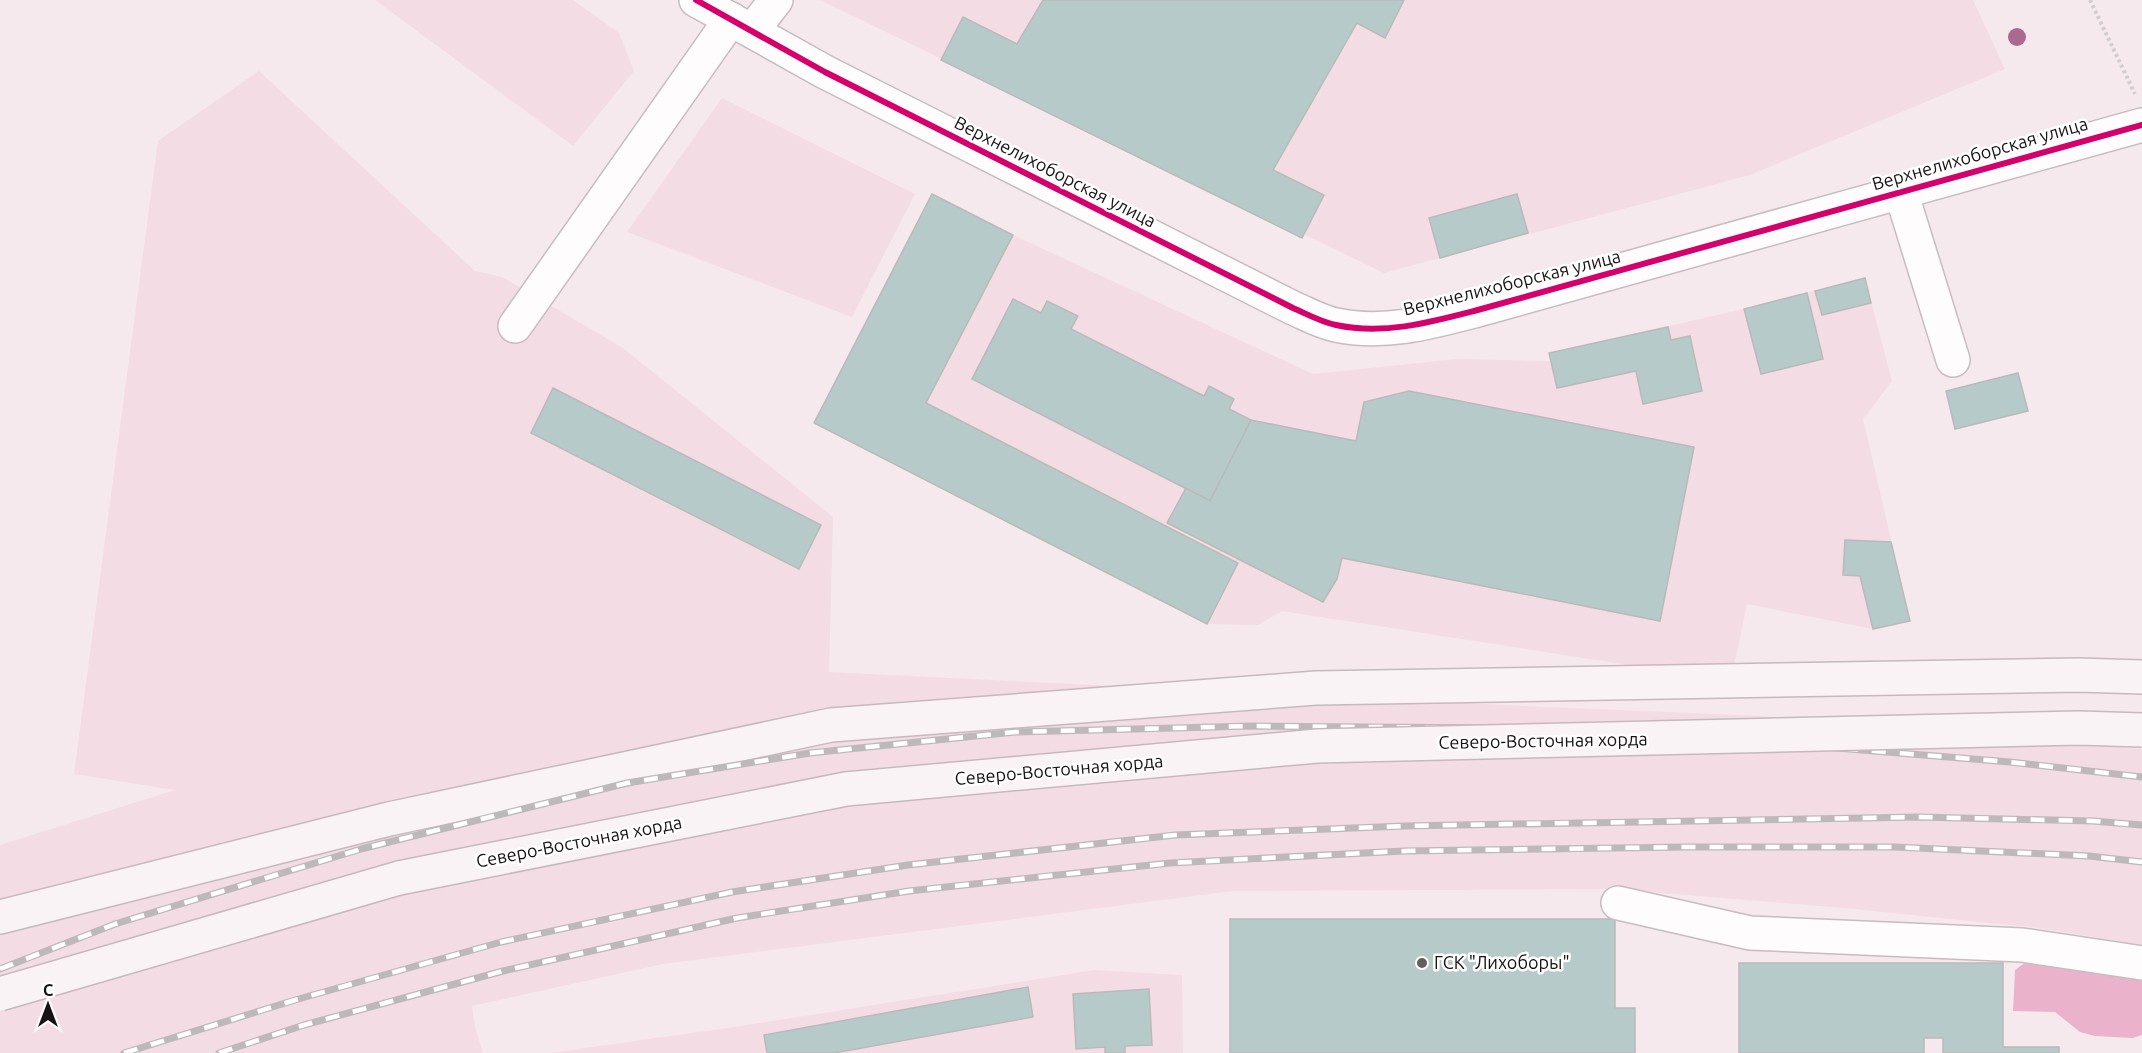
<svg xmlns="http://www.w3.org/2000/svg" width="2142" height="1053" font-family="Ubuntu,sans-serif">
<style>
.built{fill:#f3dce4}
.forest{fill:#eab3cb}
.building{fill:#b6caca;stroke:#bab9ba;stroke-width:1.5}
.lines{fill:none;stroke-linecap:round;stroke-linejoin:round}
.minor-casing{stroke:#c7bcc0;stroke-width:36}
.major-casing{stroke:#c6b9be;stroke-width:36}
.path{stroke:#d1cdcf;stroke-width:4;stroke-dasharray:3 3;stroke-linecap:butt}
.minor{stroke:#fefcfc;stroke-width:33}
.major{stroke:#f9f3f6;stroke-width:33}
.rail-casing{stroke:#bdb9bb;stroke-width:7}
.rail{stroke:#fff;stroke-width:4.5;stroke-dasharray:14;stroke-linecap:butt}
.major-bridge-casing{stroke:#c6b9be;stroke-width:36;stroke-linecap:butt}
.major-bridge{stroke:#f9f3f6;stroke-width:33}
.cycleway-casing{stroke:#fff;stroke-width:10}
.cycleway{stroke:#d6006c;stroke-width:6}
.tree{fill:#ac6990}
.poi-dot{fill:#665d61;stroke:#fff;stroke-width:2}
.labels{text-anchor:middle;stroke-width:5;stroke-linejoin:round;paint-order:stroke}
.street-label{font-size:18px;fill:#191215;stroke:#fff}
.poi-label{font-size:18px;fill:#191215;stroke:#fff;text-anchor:start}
</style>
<rect width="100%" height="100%" fill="#f6e9ee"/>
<g class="built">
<polygon points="375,0 573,0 619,33 634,71 573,146"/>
<polygon points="820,0 1973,0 2005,69 1750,175 1384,273"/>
<polygon points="259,71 475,271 502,277 623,348 833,517 829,672 1546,707 1761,716 2142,749 2142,945 2039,928 1843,908 1614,889 1233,891 663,964 472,1006 475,1027 483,1053 0,1053 0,845 175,790 74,774 158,141"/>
<polygon points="722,98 915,194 852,317 627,232"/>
<polygon points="932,194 1013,235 1313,374 1456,359 1550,361 1549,353 1744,309 1865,278 1892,381 1863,419 1910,621 1873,629 1747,604 1731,681 1282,611 1258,625 1207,624 814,423"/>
<polygon points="1095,970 1182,975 1183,1053 550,1053 741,1026"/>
</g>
<polygon class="forest" points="2026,962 2075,962 2142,972 2142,1035 2133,1038 2095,1036 2080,1032 2055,1012 2013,1011 2015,970"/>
<g class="building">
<polygon points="1043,0 1404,0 1385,38 1357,23 1273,170 1324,195 1302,238 941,60 963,17 1017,44"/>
<polygon points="932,194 1013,235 926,403 1238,563 1207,624 814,423"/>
<polygon points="1517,194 1528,233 1440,258 1429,218"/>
<polygon points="1865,278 1871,303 1822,315 1815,291"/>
<polygon points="1807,293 1823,359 1761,374 1744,309"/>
<polygon points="1013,299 1041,313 1047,301 1078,316 1071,329 1204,396 1209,386 1234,399 1229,409 1251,420 1210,501 972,379"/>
<polygon points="1668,327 1671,340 1690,336 1702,391 1643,404 1636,371 1557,388 1549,353"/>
<polygon points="2018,373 2028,411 1955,429 1946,391"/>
<polygon points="553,388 821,525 799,569 531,433"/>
<polygon points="1409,391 1694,447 1660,621 1342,558 1337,579 1323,602 1167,523 1186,488 1210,501 1251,420 1356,441 1364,402"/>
<polygon points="1845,540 1891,542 1910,621 1873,629 1860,576 1843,575"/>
<polygon points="1230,919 1615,919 1615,1008 1635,1008 1635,1053 1230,1053"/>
<polygon points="1739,963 2003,963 2003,1047 2059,1047 2059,1053 1943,1053 1943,1038 1924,1038 1924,1053 1739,1053"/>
<polygon points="1028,987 1033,1017 834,1053 767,1053 764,1035"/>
<polygon points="1149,989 1152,1045 1125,1046 1125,1053 1105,1053 1105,1047 1076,1049 1073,994"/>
</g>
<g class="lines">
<g class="minor-casing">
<g id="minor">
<path d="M696,0L825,72L1293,308C1307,314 1321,322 1336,325C1383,335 1428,323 1474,311L2142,125"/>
<polyline points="752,31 776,0"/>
<polyline points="1901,192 1953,360"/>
<polyline points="515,326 731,19"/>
<polyline points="1618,903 1750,933 2022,945 2142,963"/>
</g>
</g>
<g class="major-casing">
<polyline id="major" points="0,917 389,819 831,725 1316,688 2078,675 2142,677"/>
</g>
<polyline class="path" points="2090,0 2135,94"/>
<use href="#minor" class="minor"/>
<use href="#major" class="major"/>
<g class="rail-casing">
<g id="rail">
<polyline points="0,969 115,924 361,849 627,783 810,753 1015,732 1253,726 1600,729 2010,762 2142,777"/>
<polyline points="124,1053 295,1000 501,942 732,892 908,865 1175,835 1404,826 1919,817 2093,821 2142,825"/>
<polyline points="219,1053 304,1025 503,971 737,918 909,891 1170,863 1404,851 1687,847 1895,847 2089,856 2142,862"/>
</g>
</g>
<use href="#rail" class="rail"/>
<g class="major-bridge-casing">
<polyline id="major-bridge" points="0,994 399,878 846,789 1317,746 2079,728 2142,730"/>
</g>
<use href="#major-bridge" class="major-bridge"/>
<g class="cycleway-casing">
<path id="cycleway" d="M696,0L825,72L1293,308C1307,314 1321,322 1336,325C1383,335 1428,323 1474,311L2142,125"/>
</g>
<use href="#cycleway" class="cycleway"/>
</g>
<circle class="tree" cx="2017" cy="37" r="9"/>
<circle class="poi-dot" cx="1422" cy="963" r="6"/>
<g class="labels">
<g class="street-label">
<text transform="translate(1980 154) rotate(-16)" y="6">Верхнелихоборская улица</text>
<text transform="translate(1055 172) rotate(27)" y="6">Верхнелихоборская улица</text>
<text transform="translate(1512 283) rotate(-14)" y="6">Верхнелихоборская улица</text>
<text transform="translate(1543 741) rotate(-1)" y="6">Северо-Восточная хорда</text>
<text transform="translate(1059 770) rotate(-5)" y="6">Северо-Восточная хорда</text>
<text transform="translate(579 842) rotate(-11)" y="6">Северо-Восточная хорда</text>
</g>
<g class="poi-label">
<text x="1434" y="969">ГСК "Лихоборы"</text>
</g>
</g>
<g transform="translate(48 1005)" stroke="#ffffff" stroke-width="4.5" paint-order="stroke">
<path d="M0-4.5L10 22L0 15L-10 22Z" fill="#191215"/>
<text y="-9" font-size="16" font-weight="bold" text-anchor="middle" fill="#191215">С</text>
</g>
</svg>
